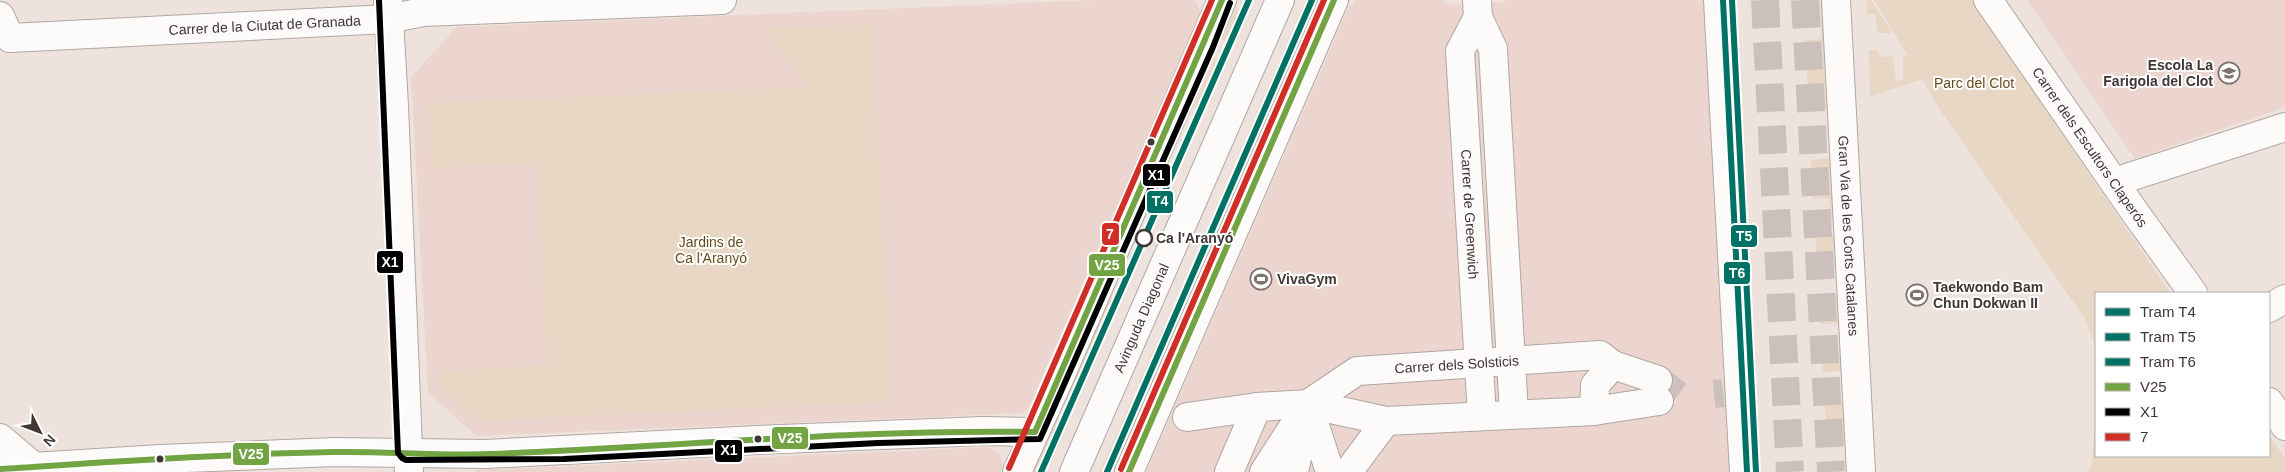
<svg xmlns="http://www.w3.org/2000/svg" width="2285" height="472" font-family="Arial,sans-serif">
<style>
.built{fill:#ebd5ce}
.green{fill:#e8d7c4}
.lines{fill:none;stroke-linecap:round;stroke-linejoin:round}
.minor-tunnel{stroke:#cbc0bb;stroke-width:28;stroke-dasharray:28 14;stroke-linecap:butt}
.major-tunnel{stroke:#cbc0bb;stroke-width:28;stroke-dasharray:28 14;stroke-linecap:butt}
.minor-casing{stroke:#b0a7a3;stroke-width:30}
.minor{stroke:#fcfbfa;stroke-width:28}
.bus-1-casing{stroke:#fff;stroke-width:10}
.bus-2-casing{stroke:#fff;stroke-width:10}
.bus-3-casing{stroke:#fff;stroke-width:10}
.bus-1{stroke:#72a443;stroke-width:6}
.bus-2{stroke:#000;stroke-width:6}
.bus-3{stroke:#d02e26;stroke-width:6}
.tram-1-casing{stroke:#fff;stroke-width:10}
.tram-2-casing{stroke:#fff;stroke-width:10}
.tram-3-casing{stroke:#fff;stroke-width:10}
.tram-1{stroke:#007165;stroke-width:6}
.tram-2{stroke:#007165;stroke-width:6}
.tram-3{stroke:#007165;stroke-width:6}
.bus-dot{fill:#403734;stroke:#fff;stroke-width:2}
.stop-dot{fill:#fff;stroke:#403734;stroke-width:2.5}
.labels{text-anchor:middle;stroke-width:4;stroke-linejoin:round;paint-order:stroke}
.street-label{font-size:14px;fill:#403734;stroke:#fff}
.poi-label{font-size:14px;font-weight:bold;fill:#403734;stroke:#fff;text-anchor:start}
.park-label{font-size:14px;fill:#684b1b;stroke:#fff}
.stop-label{font-size:14px;font-weight:bold;fill:#403734;stroke:#fff;text-anchor:start}
.line-badge{stroke:#fff;stroke-width:2}
.badge-label{font-size:14px;text-anchor:middle;font-weight:bold;fill:#fff}
</style>
<rect width="100%" height="100%" fill="#eee2dd"/>
<g class="built">
<polygon points="1095,0 1194,0 1198,4 1201,16 1031,402 1028,409 1022,413 476,436 428,392 411,77 457,27"/>
<polygon points="1355,0 1444,0 1448,4 1505,2 1506,0 1713,0 1737,472 1146,472 1348,9"/>
<polygon points="2027,0 2285,0 2285,107 2135,159"/>
<polygon points="990,447 1000,455 1003,466 1000,472 476,472 478,470"/>
</g>
<g class="green">
<polygon points="1869,0 1871,0 1892,33 1877,33 1876,14 1868,14 1866,3"/>
<polygon points="1874,0 1971,0 2170,293 2096,293 2096,348 2085,319 1938,107 1922,79 1870,97 1869,50 1878,50 1880,57 1893,56 1896,81 1903,79 1903,55 1907,55 1910,59"/>
<polygon points="1829,3 1829,108 1809,109 1805,40 1821,39 1819,4"/>
<polygon points="1235,10 1248,15 1234,46 1222,40"/>
<polygon points="872,24 892,402 478,421 441,390 440,371 546,365 537,163 431,168 428,103 808,87 764,29"/>
<polygon points="1215,58 1226,62 1204,113 1193,108"/>
<polygon points="1279,62 1291,67 1261,135 1249,131"/>
<polygon points="1832,158 1841,219 1830,219 1829,198 1813,199 1811,160"/>
<polygon points="1821,229 1822,237 1836,236 1838,273 1817,274 1815,230"/>
<polygon points="1844,293 1844,309 1838,310 1839,323 1820,324 1819,299 1833,299 1833,294"/>
<polygon points="1110,296 1122,300 1077,405 1065,400"/>
<polygon points="1167,320 1178,324 1151,387 1139,382"/>
<polygon points="1831,350 1841,350 1843,371 1823,372 1822,359 1832,359"/>
<polygon points="1132,399 1143,404 1114,472 1100,472"/>
<polygon points="1843,402 1845,424 1853,443 1834,444 1833,429 1826,429 1825,403"/>
<polygon points="2096,416 2096,456 2269,456 2269,435 2285,459 2285,472 2088,472 2088,470 2091,469"/>
<polygon points="1057,417 1069,423 1047,472 1033,472"/>
</g>
<g class="lines">
<g class="minor-tunnel">
<polyline points="1658,380 1678,395"/>
<polyline points="1714,394 1723,393"/>
</g>
<g class="major-tunnel">
<polyline points="1765,0 1790,472"/>
<polyline points="1805,0 1831,472"/>
</g>
<g class="minor-casing">
<g id="minor">
<polyline points="1477,0 1478,17 1493,49 1514,414"/>
<polyline points="1718,0 1744,472"/>
<path id="s1" d="M1836,0L1861,472"/>
<path id="s2" d="M1988,0L2134,211L2193,293"/>
<polyline points="388,1 394,106 409,472"/>
<polyline points="0,16 10,38"/>
<path id="s3" d="M1478,17L1460,51L1482,416"/>
<path id="s4" d="M10,38L388,19L423,12L722,0"/>
<polyline points="2114,182 2285,127"/>
<polyline points="2269,308 2285,299"/>
<polyline points="2269,402 2285,426"/>
<polyline points="1308,404 1330,472"/>
<polyline points="1594,411 1659,401"/>
<polyline points="1187,417 1257,407 1308,404 1386,421 1594,411 1595,385 1613,365 1658,380"/>
<polyline points="0,438 34,467"/>
<polyline points="0,469 161,459 334,452 486,454 757,440 983,431 1035,432"/>
<polyline points="1017,472 1060,377 1222,0"/>
<path id="s5" d="M1074,472L1280,0"/>
<polyline points="1129,472 1334,0"/>
<polyline points="1229,472 1257,407"/>
<path id="s6" d="M1264,472L1308,404L1357,371L1600,355L1613,365"/>
<polyline points="1294,472 1305,420"/>
<polyline points="1348,472 1386,421"/>
</g>
</g>
<use href="#minor" class="minor"/>
<g class="bus-1-casing">
<g id="bus-1">
<path d="M0,469C111,462 222,454 333,452C385,451 437,456 489,454C671,447 853,429 1035,432L1222,0"/>
<polyline points="1129,472 1334,0"/>
</g>
</g>
<g class="bus-2-casing">
<polyline id="bus-2" points="379,0 398,453 402,458 406,460 564,459 878,443 1040,439 1213,47 1230,3"/>
</g>
<g class="bus-3-casing">
<g id="bus-3">
<polyline points="1009,468 1212,0"/>
<polyline points="1121,469 1324,0"/>
</g>
</g>
<use href="#bus-1" class="bus-1"/>
<use href="#bus-2" class="bus-2"/>
<use href="#bus-3" class="bus-3"/>
<g class="tram-1-casing">
<g id="tram-1">
<polyline points="1041,472 1249,0"/>
<polyline points="1107,472 1312,0"/>
</g>
</g>
<g class="tram-2-casing">
<polyline id="tram-2" points="1732,0 1756,472"/>
</g>
<g class="tram-3-casing">
<polyline id="tram-3" points="1723,0 1747,472"/>
</g>
<use href="#tram-1" class="tram-1"/>
<use href="#tram-2" class="tram-2"/>
<use href="#tram-3" class="tram-3"/>
</g>
<defs>
<g id="school-ring" transform="scale(1.125)"><circle r="9.5" fill="#fff" stroke="#7d736f" stroke-width="1.5"/><path d="M0-5L7-2L0 1L-7-2ZM-4 1L0 2.5L4 1V4Q0 6-4 4Z" fill="#7d736f"/></g>
<g id="stadium-ring" transform="scale(1.125)"><circle r="9.5" fill="#fff" stroke="#7d736f" stroke-width="1.5"/><path d="M0-5a6.5 5 0 1 0 0 10a6.5 5 0 1 0 0-10ZM-3.5-1.8h7v3.6h-7Z" fill="#7d736f"/></g>
</defs>
<g fill-rule="evenodd">
<use href="#school-ring" x="2229" y="73"/>
<use href="#stadium-ring" x="1261" y="279"/>
<use href="#stadium-ring" x="1917" y="295"/>
</g>
<g class="bus-dot">
<circle cx="1151" cy="142" r="4.5"/>
<circle cx="758" cy="439" r="4.5"/>
<circle cx="160" cy="459" r="4.5"/>
</g>
<circle class="stop-dot" cx="1144" cy="238" r="8"/>
<g class="labels">
<g class="street-label">
<text dy="5" stroke="none"><textPath href="#s4" startOffset="255">Carrer de la Ciutat de Granada</textPath></text>
<text dy="5" stroke="none"><textPath href="#s2" startOffset="179">Carrer dels Escultors Claperós</textPath></text>
<text dy="5" stroke="none"><textPath href="#s3" startOffset="202">Carrer de Greenwich</textPath></text>
<text dy="5" stroke="none"><textPath href="#s1" startOffset="236">Gran Via de les Corts Catalanes</textPath></text>
<text dy="5" stroke="none"><textPath href="#s5" startOffset="168">Avinguda Diagonal</textPath></text>
<text dy="5" stroke="none"><textPath href="#s6" startOffset="240">Carrer dels Solsticis</textPath></text>
</g>
<g class="poi-label">
<text x="2213" y="70" text-anchor="end">Escola La<tspan x="2213" dy="16">Farigola del Clot</tspan></text>
<text x="1277" y="284">VivaGym</text>
<text x="1933" y="292">Taekwondo Bam<tspan x="1933" dy="16">Chun Dokwan II</tspan></text>
</g>
<g class="park-label">
<text x="1974" y="88">Parc del Clot</text>
<text x="711" y="247">Jardins de<tspan x="711" dy="16">Ca l'Aranyó</tspan></text>
</g>
<g class="stop-label">
<text x="1156" y="243">Ca l'Aranyó</text>
</g>
</g>
<g class="line-badge">
<rect x="1142" y="163" width="29" height="24" rx="5" fill="#000"/>
<rect x="1146" y="190" width="28" height="24" rx="5" fill="#007165"/>
<rect x="1101" y="222" width="19" height="24" rx="5" fill="#d02e26"/>
<rect x="1730" y="224" width="28" height="24" rx="5" fill="#007165"/>
<rect x="376" y="250" width="28" height="24" rx="5" fill="#000"/>
<rect x="1088" y="253" width="38" height="24" rx="5" fill="#72a443"/>
<rect x="1723" y="261" width="28" height="24" rx="5" fill="#007165"/>
<rect x="771" y="426" width="38" height="24" rx="5" fill="#72a443"/>
<rect x="714" y="439" width="29" height="24" rx="5" fill="#000"/>
<rect x="232" y="442" width="38" height="24" rx="5" fill="#72a443"/>
</g>
<g class="badge-label">
<text x="1156" y="180">X1</text>
<text x="1160" y="206">T4</text>
<text x="1110" y="239">7</text>
<text x="1744" y="241">T5</text>
<text x="390" y="267">X1</text>
<text x="1107" y="270">V25</text>
<text x="1737" y="278">T6</text>
<text x="790" y="443">V25</text>
<text x="729" y="455">X1</text>
<text x="251" y="459">V25</text>
</g>
<rect x="2095" y="292" width="175" height="165" fill="#ffffff" stroke="#b3afae"/>
<rect x="2105" y="308" width="25" height="8" fill="#007165" stroke="#b3afae"/>
<text x="2140" y="317" font-size="15" fill="#403734">Tram T4</text>
<rect x="2105" y="333" width="25" height="8" fill="#007165" stroke="#b3afae"/>
<text x="2140" y="342" font-size="15" fill="#403734">Tram T5</text>
<rect x="2105" y="358" width="25" height="8" fill="#007165" stroke="#b3afae"/>
<text x="2140" y="367" font-size="15" fill="#403734">Tram T6</text>
<rect x="2105" y="383" width="25" height="8" fill="#72a443" stroke="#b3afae"/>
<text x="2140" y="392" font-size="15" fill="#403734">V25</text>
<rect x="2105" y="408" width="25" height="8" fill="#000000" stroke="#b3afae"/>
<text x="2140" y="417" font-size="15" fill="#403734">X1</text>
<rect x="2105" y="433" width="25" height="8" fill="#d02e26" stroke="#b3afae"/>
<text x="2140" y="442" font-size="15" fill="#403734">7</text>
<g transform="translate(40 432) rotate(132)" stroke="#ffffff" stroke-width="4" paint-order="stroke">
<path d="M0-4L9 19L0 12L-9 19Z" fill="#403734"/>
<text y="-8" font-size="14" font-weight="bold" text-anchor="middle" fill="#403734">N</text>
</g>
</svg>
